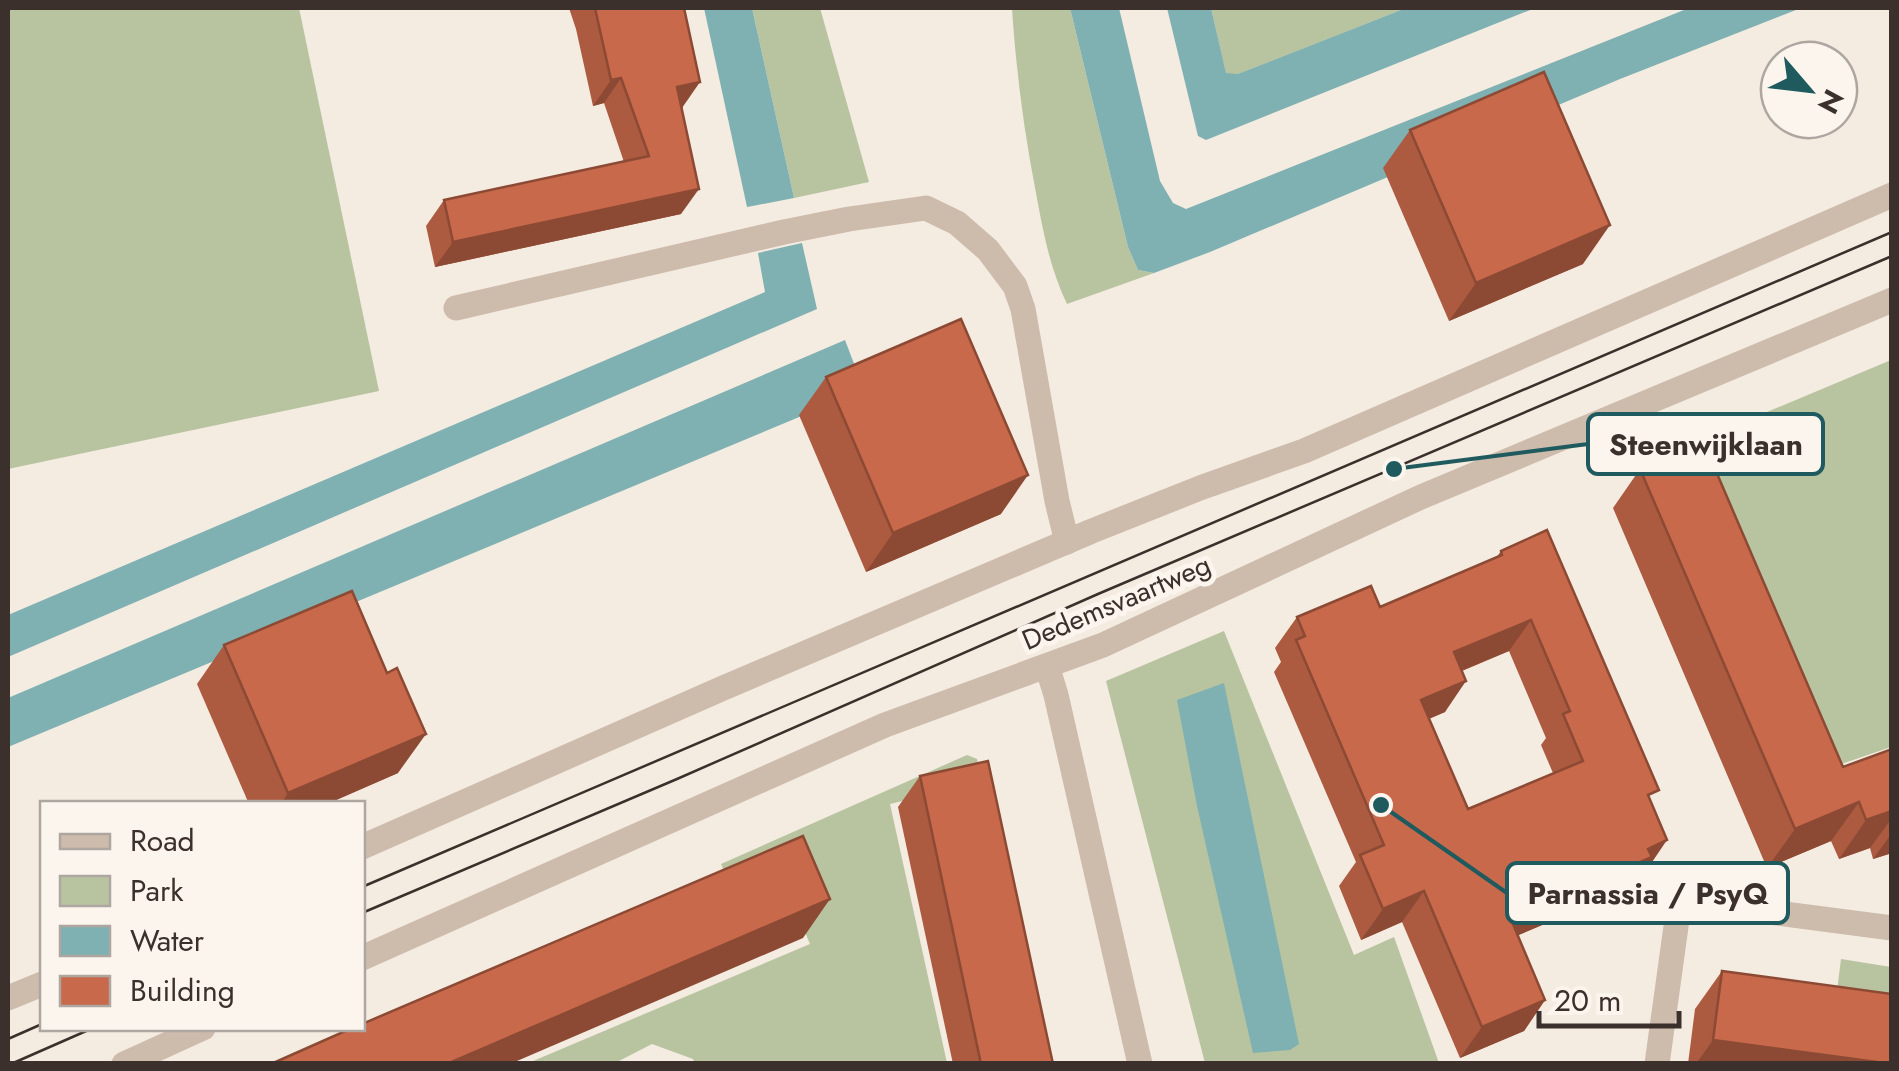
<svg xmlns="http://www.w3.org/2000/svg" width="1899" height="1071" font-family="Jost,sans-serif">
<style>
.green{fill:#b8c4a0}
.water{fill:#7fb0b2}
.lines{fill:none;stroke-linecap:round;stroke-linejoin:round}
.minor{stroke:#cdbbac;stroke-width:25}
.tram{stroke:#3b302b;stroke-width:2.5}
.wall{fill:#ac5a40;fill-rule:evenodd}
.shaded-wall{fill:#8c4a34}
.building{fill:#c8694b;stroke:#8c4a34;stroke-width:2.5;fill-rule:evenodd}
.labels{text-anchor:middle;stroke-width:10;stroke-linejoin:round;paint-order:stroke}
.street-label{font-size:28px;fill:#3b302b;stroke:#fbf5ee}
.leader{fill:none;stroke:#1f5a5e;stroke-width:4}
.callout-dot{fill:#1f5a5e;stroke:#fbf5ee;stroke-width:4}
.callout{fill:#fbf5ee;stroke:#1f5a5e;stroke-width:4}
.callout-label{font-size:30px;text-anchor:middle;font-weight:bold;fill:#3b302b}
</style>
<rect width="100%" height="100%" fill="#f4ebe1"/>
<g class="green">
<polygon points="8,8 299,8 379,391 8,469"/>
<polygon points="752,8 820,8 869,182 794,198"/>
<path d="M1012,8H1070L1128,247L1138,270L1154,273L1067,304C1050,269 1043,231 1036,193C1024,131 1016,70 1012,8Z"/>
<polygon points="1211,8 1406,8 1239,74 1226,74"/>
<polygon points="1891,360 1891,747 1821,771 1686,446"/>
<polygon points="1224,631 1354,955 1394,937 1439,1063 1205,1063 1106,681"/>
<polygon points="967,755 977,759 993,823 967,785 890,804 947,1063 695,1063 693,1059 652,1044 615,1063 526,1064 810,944 777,866 730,885 721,864"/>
<polygon points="1841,959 1891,967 1891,1000 1837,991"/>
</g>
<g class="water">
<polygon points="704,8 752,8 794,198 747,207"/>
<polygon points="1070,8 1119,8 1160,181 1173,203 1186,209 1689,8 1801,8 1620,79 1210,252 1154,273 1138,270 1128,247"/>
<polygon points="1167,8 1211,8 1226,73 1238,74 1406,8 1535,8 1206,140 1198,136"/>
<polygon points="802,243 817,309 8,657 8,615 765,292 758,253"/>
<polygon points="845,340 864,390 8,747 8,698"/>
<polygon points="1224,683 1299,1044 1290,1050 1253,1053 1197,806 1177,700"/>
</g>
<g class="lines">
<g class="minor">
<polyline points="456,308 784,232 849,219 926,208 957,223 988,250 1015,286 1023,309 1057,501 1067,542"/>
<polyline points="1047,666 1056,695 1140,1064"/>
<polyline points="362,847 721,689 1092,531 1200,488 1304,451 1892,195"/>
<polyline points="362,958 885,725 1103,645 1421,497 1892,300"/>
<polyline points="8,998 42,984"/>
<polyline points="124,1064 203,1028"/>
<polyline points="1657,1064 1678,912 1716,905 1892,928"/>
</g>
<g class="tram">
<polyline points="362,887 1892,232"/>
<polyline points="362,913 677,779 1098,594 1892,256"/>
<polyline points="8,1039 42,1024"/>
<polyline points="11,1064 93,1028"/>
</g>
</g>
<g class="wall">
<polygon points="569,8 684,8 681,214 435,267 426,226 444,200 624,162 604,103 593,106 576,29"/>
<polygon points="1410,130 1583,264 1449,321 1383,168"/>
<polygon points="826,377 1001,514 866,572 799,415"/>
<polygon points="1640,469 1843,767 1892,749 1892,853 1873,859 1870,848 1839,859 1831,841 1767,868 1613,508"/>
<path d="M1501,551L1651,802L1646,871L1640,874L1630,888L1518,935L1545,1000L1524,1031L1460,1058L1402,922L1361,940L1339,886L1356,862L1274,672L1281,662L1275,648L1297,617L1380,607L1496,558ZM1509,651L1546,738L1541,745L1553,773L1468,809L1429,719L1445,712L1462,671Z"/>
<polygon points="224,645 398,773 327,804 249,804 197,684"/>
<polygon points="920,776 1053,1064 953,1064 898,807"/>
<polygon points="1722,971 1892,1064 1688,1064 1695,1009"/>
</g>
<g class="shaded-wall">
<polygon points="621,78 604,103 593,106 611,80"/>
<polygon points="700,82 682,108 677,87"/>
<polygon points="699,189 681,214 435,267 453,242"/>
<polygon points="1610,225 1583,264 1449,321 1476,283"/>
<polygon points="1028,475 1001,514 866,572 893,533"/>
<polygon points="1531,620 1509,651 1432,683 1454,652"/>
<polygon points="1466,681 1445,712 1399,731 1421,700"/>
<polygon points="426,734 398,773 327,804 281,804 288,793"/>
<polygon points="1859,802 1831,841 1767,868 1795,829"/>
<polygon points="1892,811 1892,818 1870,848 1839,859 1866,820"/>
<polygon points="1892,833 1892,853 1873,859"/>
<polygon points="1667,840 1646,871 1640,874 1630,888 1488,948 1510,917"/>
<polygon points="1424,891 1402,922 1361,940 1383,909"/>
<polygon points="830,899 803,938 510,1064 447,1064"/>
<polygon points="1545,1000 1524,1031 1460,1058 1482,1027"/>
<polygon points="1713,1040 1884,1064 1696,1064"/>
</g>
<g class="building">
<polygon points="595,8 684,8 700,82 677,87 699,189 453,242 444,200 649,156 621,78 611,80"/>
<polygon points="1544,72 1610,225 1476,283 1410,130"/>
<polygon points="961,319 1028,475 893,533 826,377"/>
<polygon points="1703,441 1843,767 1892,749 1892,811 1866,820 1859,802 1795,829 1640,469"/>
<path d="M1547,530L1659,790L1648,795L1667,840L1648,849L1652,857L1510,917L1545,1000L1482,1027L1424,891L1383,909L1360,855L1384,845L1296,640L1305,636L1297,617L1371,586L1380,607L1502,555L1501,551ZM1531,620L1570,711L1563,714L1583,761L1468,809L1421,700L1466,681L1454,652Z"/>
<polygon points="352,591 387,673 397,668 426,734 288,793 224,645"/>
<polygon points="988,761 1053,1064 981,1064 920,776"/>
<polygon points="803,836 830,899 447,1064 271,1064 352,1028 362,1028 362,1024"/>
<polygon points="1722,971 1892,994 1892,1064 1713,1040"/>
</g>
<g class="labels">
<g class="street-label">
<text transform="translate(1116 602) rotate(-23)" y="10">Dedemsvaartweg</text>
</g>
</g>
<path class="leader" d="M1394 469L1588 444M1381 805L1507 893"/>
<g class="callout-dot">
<circle cx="1394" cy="469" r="10"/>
<circle cx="1381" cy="805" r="10"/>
</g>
<g class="callout">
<rect x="1588" y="414" width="235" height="60" rx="10"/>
<rect x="1507" y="863" width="281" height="60" rx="10"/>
</g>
<g class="callout-label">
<text x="1706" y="455">Steenwijklaan</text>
<text x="1648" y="904">Parnassia / PsyQ</text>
</g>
<rect width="1899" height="1071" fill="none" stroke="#3b302b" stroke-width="20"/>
<rect x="40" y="801" width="325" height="230" fill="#fbf5ee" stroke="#aea6a0" stroke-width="2.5"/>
<rect x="60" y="834" width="50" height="15" fill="#cdbbac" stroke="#aea6a0" stroke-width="2.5"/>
<text x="130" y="851" font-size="30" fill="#3b302b">Road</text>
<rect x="60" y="876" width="50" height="30" fill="#b8c4a0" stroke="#aea6a0" stroke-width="2.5"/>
<text x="130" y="901" font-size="30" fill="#3b302b">Park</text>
<rect x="60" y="926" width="50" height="30" fill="#7fb0b2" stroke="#aea6a0" stroke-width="2.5"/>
<text x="130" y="951" font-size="30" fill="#3b302b">Water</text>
<rect x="60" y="976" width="50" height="30" fill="#c8694b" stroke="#aea6a0" stroke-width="2.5"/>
<text x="130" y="1001" font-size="30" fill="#3b302b">Building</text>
<g transform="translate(1809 90) rotate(118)"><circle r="48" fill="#fbf5ee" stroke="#aea6a0" stroke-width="2.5"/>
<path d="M0-8L18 38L0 25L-18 38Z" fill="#1f5a5e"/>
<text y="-15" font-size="28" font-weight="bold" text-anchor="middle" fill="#3b302b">N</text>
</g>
<path d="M1539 1011v15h140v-15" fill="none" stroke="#3b302b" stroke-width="5"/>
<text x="1554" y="1011" font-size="30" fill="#3b302b" stroke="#fbf5ee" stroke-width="8" paint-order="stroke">20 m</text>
</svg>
